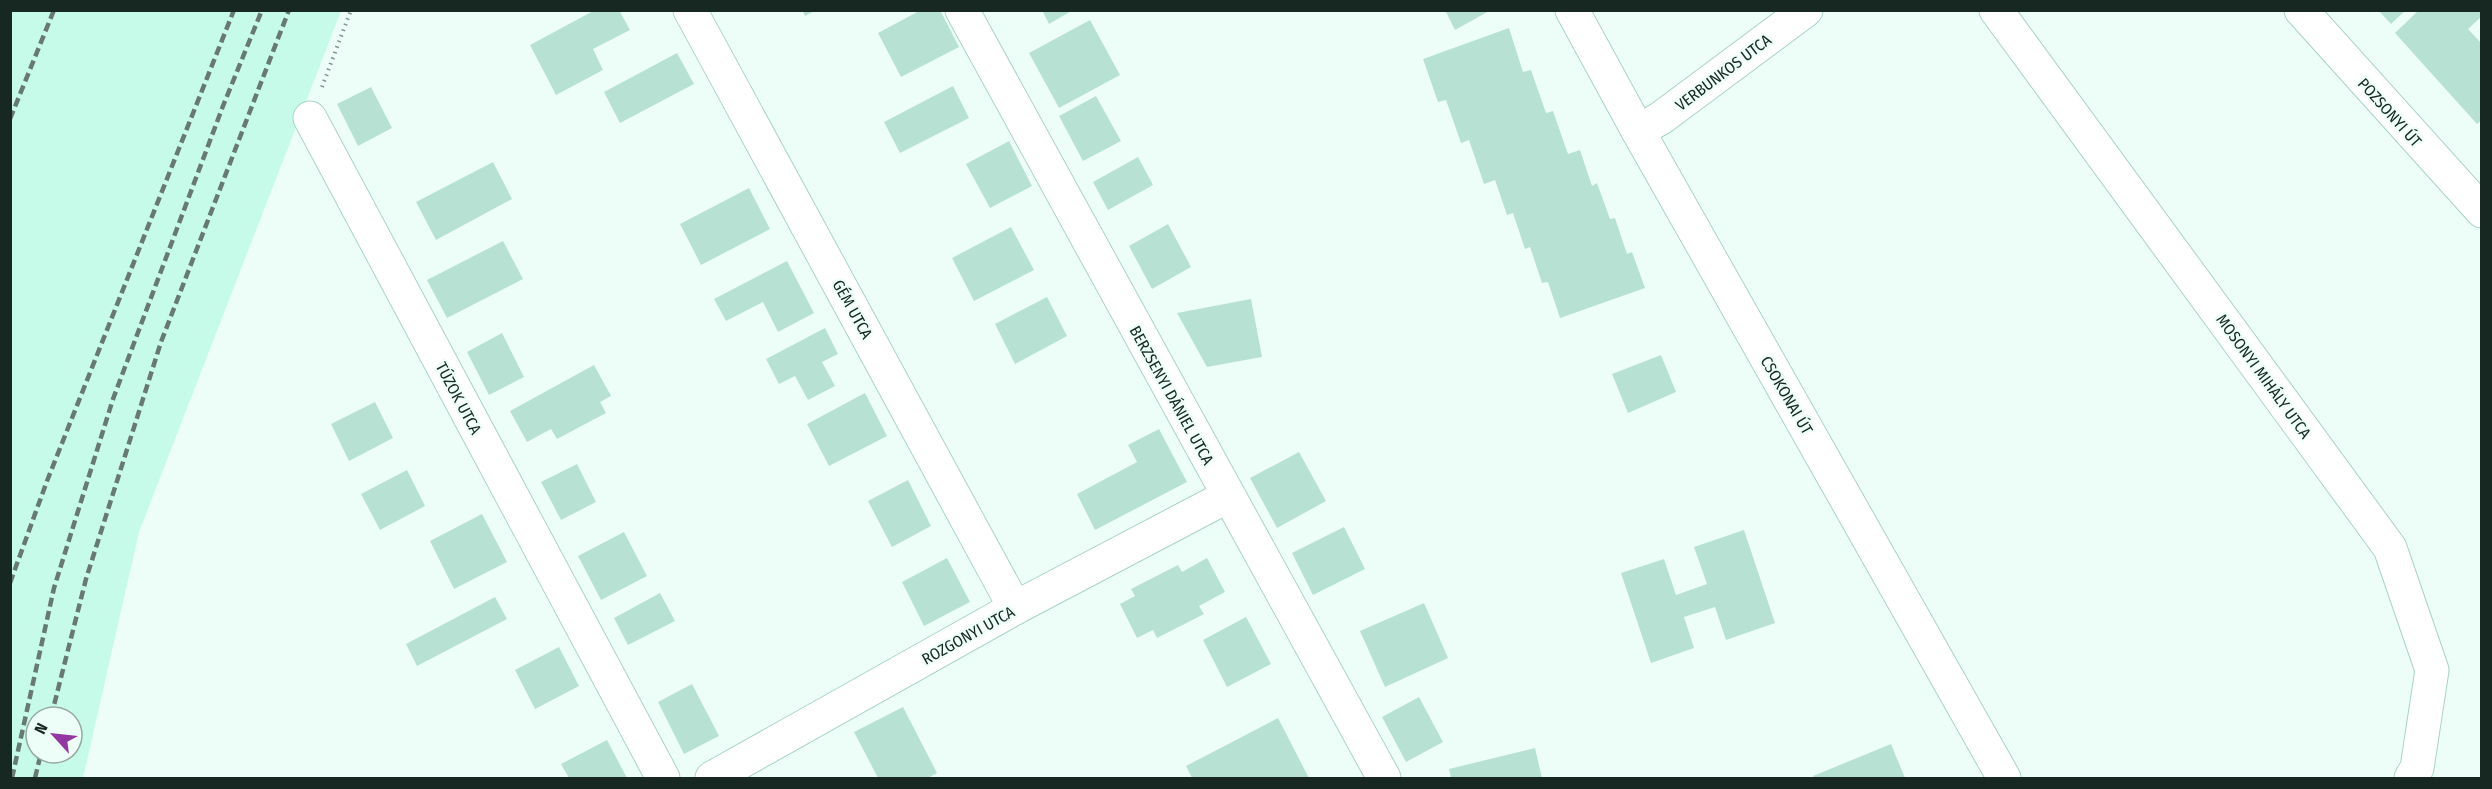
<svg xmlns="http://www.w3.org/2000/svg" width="2492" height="789" font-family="'Fira Sans Condensed',sans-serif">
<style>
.built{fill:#c6fbe9;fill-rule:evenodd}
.building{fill:#b7e2d3}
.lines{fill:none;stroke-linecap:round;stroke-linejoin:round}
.street-casing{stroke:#a9d4c5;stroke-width:35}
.secondary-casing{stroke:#a9d4c5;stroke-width:35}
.path{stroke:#849590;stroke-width:4;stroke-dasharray:1.5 4.5;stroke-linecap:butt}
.street{stroke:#fff;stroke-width:33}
.secondary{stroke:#fff;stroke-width:33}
.rail{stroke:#687974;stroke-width:4.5;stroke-dasharray:9 4.5;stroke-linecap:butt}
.labels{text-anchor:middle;stroke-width:4.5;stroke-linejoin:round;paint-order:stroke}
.street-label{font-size:16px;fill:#172823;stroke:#edfef8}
</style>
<rect width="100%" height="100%" fill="#edfef8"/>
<path class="built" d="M13,10L341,11L139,532L83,778H11L10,18ZM36,717H72V753H36Z"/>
<g class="building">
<polygon points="595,10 619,10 630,30 593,49 603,70 556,95 530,45"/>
<polygon points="802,10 816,10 805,16"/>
<polygon points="921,10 940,10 959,47 901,77 878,33"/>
<polygon points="1042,10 1073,10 1049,24"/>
<polygon points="1445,10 1491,10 1455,30"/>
<polygon points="2378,10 2406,10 2391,24"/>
<polygon points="2419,10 2482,10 2482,16 2468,29 2482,44 2482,120 2477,124 2395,33"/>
<polygon points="1090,20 1120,75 1059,108 1029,53"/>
<polygon points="1509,28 1523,72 1531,70 1546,113 1553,111 1568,154 1580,150 1592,186 1597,183 1610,219 1615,218 1627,254 1632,252 1645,288 1560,318 1548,282 1542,283 1530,247 1525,249 1513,213 1507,215 1495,180 1484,184 1469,140 1461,143 1446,100 1438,102 1423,59"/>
<polygon points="677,53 694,84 620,123 604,92"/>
<polygon points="953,86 969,118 900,153 884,122"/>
<polygon points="371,87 392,128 358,146 337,104"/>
<polygon points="1096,96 1121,141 1083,161 1059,116"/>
<polygon points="1009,141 1032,186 990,208 966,164"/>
<polygon points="1138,157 1153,185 1108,210 1093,182"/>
<polygon points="493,162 512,199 436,240 416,202"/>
<polygon points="749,188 770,229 701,265 680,224"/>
<polygon points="1168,224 1191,267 1152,289 1129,246"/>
<polygon points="1011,227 1034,270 974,301 952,258"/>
<polygon points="503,241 523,279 447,318 427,280"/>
<polygon points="787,261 814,313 778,332 763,302 726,321 714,299"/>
<polygon points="1047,297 1067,336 1015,364 995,324"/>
<polygon points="1251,299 1262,357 1207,367 1177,313"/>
<polygon points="825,328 838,354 822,362 835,386 808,400 795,376 779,384 766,359"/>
<polygon points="502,333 524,377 489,395 467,352"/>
<polygon points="1661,355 1676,392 1628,413 1612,374"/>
<polygon points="594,365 611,396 600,402 606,413 557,439 551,429 527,442 510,411"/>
<polygon points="865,393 887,436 829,466 807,424"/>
<polygon points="375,402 393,438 349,461 331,424"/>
<polygon points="1159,429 1187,482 1095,530 1077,494 1137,462 1128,445"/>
<polygon points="1299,452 1326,501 1277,528 1250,478"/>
<polygon points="577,464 596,502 561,520 541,482"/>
<polygon points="407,470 425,506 380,530 361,494"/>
<polygon points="908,480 931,526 892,547 868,501"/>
<polygon points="482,514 507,562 454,589 430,541"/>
<polygon points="1344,527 1365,569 1313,595 1292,553"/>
<polygon points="1744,530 1775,623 1726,640 1715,607 1684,617 1694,648 1651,663 1621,573 1664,559 1676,595 1707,584 1694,547"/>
<polygon points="624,532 647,576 601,600 578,556"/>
<polygon points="947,558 970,602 924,626 902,582"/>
<polygon points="1207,558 1225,592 1199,606 1204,614 1157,638 1153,630 1137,638 1120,604 1135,596 1131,589 1178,565 1182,572"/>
<polygon points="660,593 675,621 628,645 614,618"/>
<polygon points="495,597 507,619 417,666 406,644"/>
<polygon points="1424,603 1448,658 1385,687 1360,631"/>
<polygon points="1246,617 1271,664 1227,687 1203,640"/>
<polygon points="559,647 579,686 535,709 515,670"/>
<polygon points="692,684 719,736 684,754 658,702"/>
<polygon points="1419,697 1443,742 1406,762 1382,717"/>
<polygon points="903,707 937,773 928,778 878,778 854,732"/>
<polygon points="1278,718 1309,778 1192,778 1186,766"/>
<polygon points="607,740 627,778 569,778 561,764"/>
<polygon points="1891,744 1905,778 1814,778 1813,776"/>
<polygon points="1535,748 1542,778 1451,778 1449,769"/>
</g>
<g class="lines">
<g class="street-casing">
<g id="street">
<polyline points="690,10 1015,608"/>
<polyline points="962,10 1384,778"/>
<polyline points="1572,10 1638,131 2004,778"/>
<polyline points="1996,10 2390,548 2432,670 2417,768 2411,778"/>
<polyline points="310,118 663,778"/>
<polyline points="1638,131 1661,118 1806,10"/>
<polyline points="712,778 1015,608 1228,496"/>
</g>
</g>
<g class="secondary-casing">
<polyline id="secondary" points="2301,10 2482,211"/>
</g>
<polyline class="path" points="322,87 351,10"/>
<use href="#street" class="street"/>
<use href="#secondary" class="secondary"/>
<g class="rail">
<polyline points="10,119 54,10"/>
<polyline points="10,583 47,481 234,10"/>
<polyline points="51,717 86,579 161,342 289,10"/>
<polyline points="12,778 54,588 113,399 223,106 262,10"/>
<polyline points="35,778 41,753"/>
</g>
</g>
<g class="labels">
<g class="street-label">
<text transform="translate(1723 72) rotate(-37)" y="6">VERBUNKOS UTCA</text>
<text transform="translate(2390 112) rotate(48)" y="6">POZSONYI ÚT</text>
<text transform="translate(853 309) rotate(61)" y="6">GÉM UTCA</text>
<text transform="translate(2264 376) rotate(54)" y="6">MOSONYI MIHÁLY UTCA</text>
<text transform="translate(1172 395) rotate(61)" y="6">BERZSENYI DÁNIEL UTCA</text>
<text transform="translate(1787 395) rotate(60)" y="6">CSOKONAI ÚT</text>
<text transform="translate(459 398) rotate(62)" y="6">TÚZOK UTCA</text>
<text transform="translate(968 635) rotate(-29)" y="6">ROZGONYI UTCA</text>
</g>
</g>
<rect width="2492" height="789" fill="none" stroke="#172823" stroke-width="24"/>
<g transform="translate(54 735) rotate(297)"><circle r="28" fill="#edfef8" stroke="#97a8a3" stroke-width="1.5"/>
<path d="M0-4.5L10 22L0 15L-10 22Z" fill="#9337a2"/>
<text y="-9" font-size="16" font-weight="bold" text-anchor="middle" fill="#172823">N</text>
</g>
</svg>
